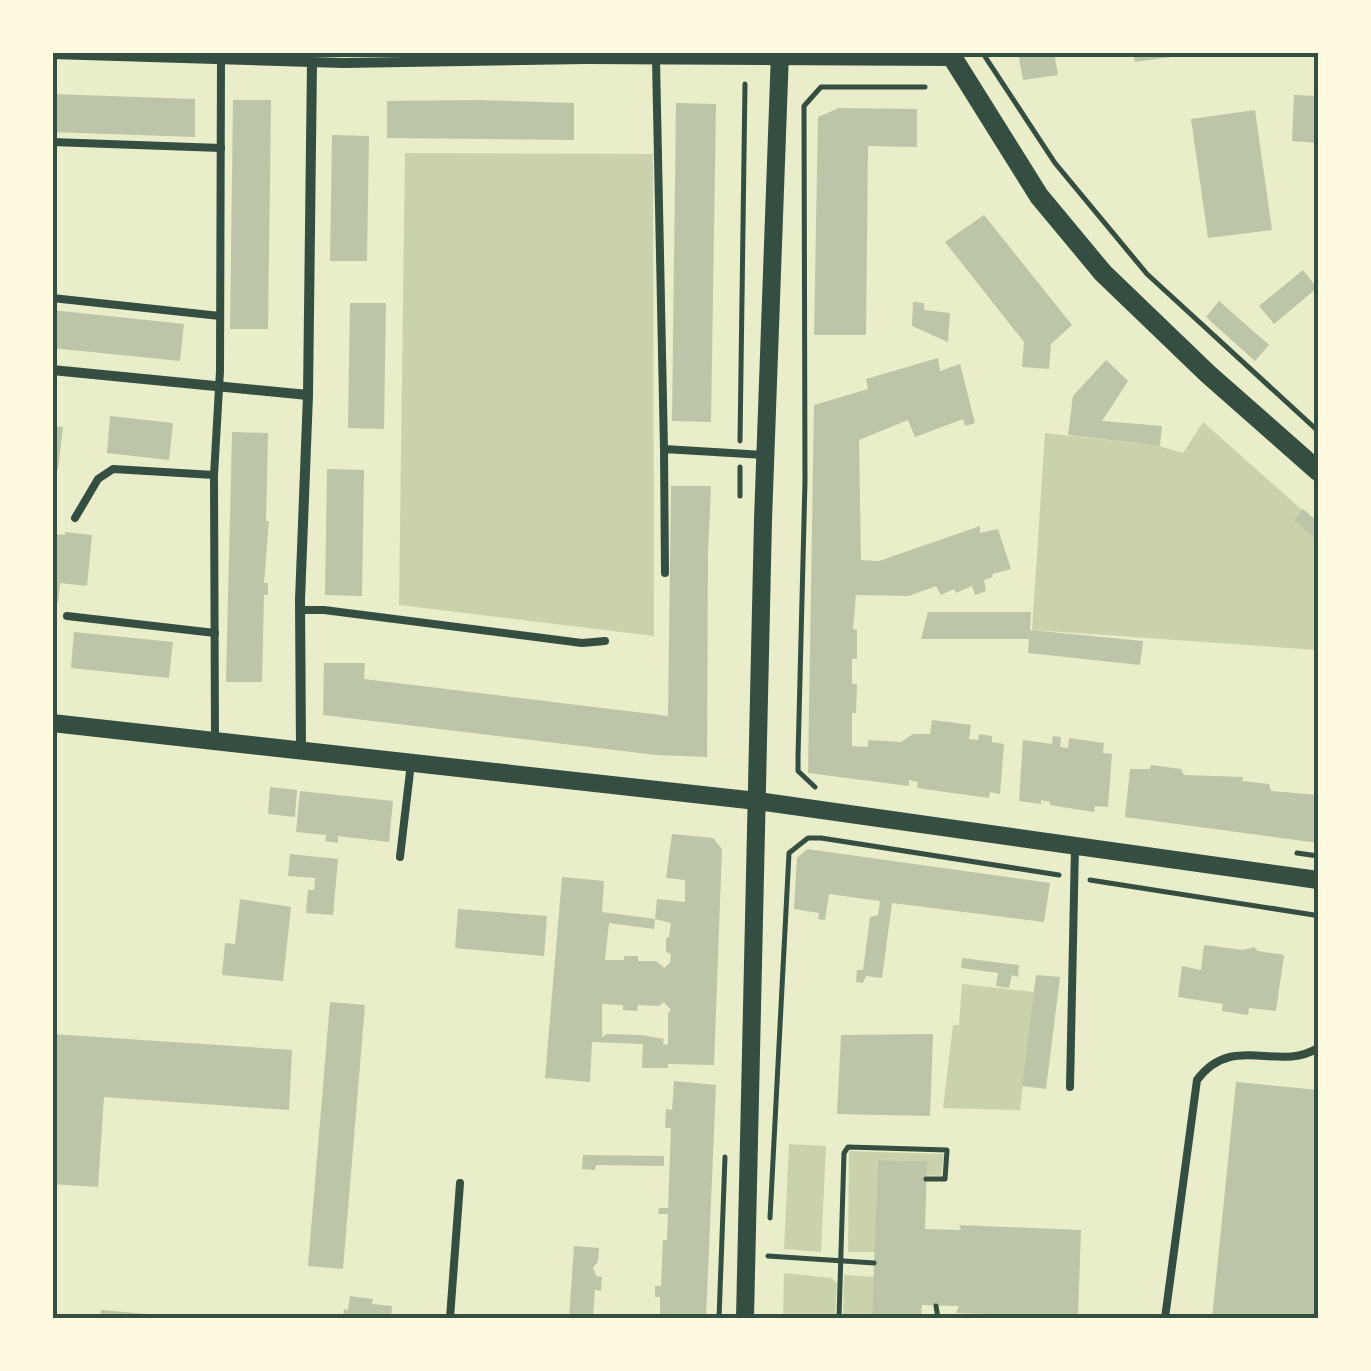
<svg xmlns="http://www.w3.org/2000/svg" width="1371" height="1371" font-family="'Roboto Condensed',sans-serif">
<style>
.green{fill:#cad2ad}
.building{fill:#bcc5a7;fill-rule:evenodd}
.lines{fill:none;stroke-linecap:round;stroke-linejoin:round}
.path{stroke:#344e41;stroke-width:5}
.service{stroke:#344e41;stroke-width:8}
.minor{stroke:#344e41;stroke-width:10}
.tertiary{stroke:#344e41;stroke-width:18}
.secondary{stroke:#344e41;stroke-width:20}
.neatline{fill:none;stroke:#344e41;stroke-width:4}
</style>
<rect width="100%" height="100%" fill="#e9edc9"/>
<g class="green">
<polygon points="405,153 653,154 654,636 399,605"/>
<polygon points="1203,422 1318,524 1318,650 1032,630 1045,433 1159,446 1183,453"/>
<polygon points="962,984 1034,992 1020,1110 943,1108 953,1025 959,1025"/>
<polygon points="789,1144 826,1146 821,1252 784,1249"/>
<polygon points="849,1151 944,1154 941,1176 926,1175 926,1161 878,1160 875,1252 848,1252"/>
<polygon points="784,1273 832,1278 837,1284 835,1318 783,1318"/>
<polygon points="844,1275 874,1277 872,1318 843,1318"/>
</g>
<g class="building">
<polygon points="1018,52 1054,52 1058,75 1023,80"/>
<polygon points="1133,52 1186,52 1186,55 1135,62"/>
<polygon points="52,94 195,99 195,137 52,132"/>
<polygon points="1294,95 1318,96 1318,143 1292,141"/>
<polygon points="233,100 271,100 268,329 230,329"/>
<polygon points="475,100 574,103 574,140 387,138 387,101"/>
<polygon points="676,103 716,104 711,422 672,421"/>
<polygon points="839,108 917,109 917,147 868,146 866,335 814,335 818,117"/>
<polygon points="1255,110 1272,230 1208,238 1191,119"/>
<polygon points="332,135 369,136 367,261 330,261"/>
<polygon points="984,215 1072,325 1051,344 1049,369 1022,367 1024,342 945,242"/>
<polygon points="1303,270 1317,288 1274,324 1259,306"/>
<polygon points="1219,301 1269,345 1255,361 1206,317"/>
<polygon points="913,302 924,303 924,310 950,313 948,342 912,326"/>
<polygon points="350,303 386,303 384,429 348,428"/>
<polygon points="52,310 184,324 180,361 52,348"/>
<polygon points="938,358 940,371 960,364 975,423 965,426 963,419 915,437 908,420 859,440 861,560 879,561 980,526 980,533 998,529 1011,569 992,574 993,577 984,580 986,591 975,595 972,586 956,593 954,589 941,595 936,586 909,596 856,595 853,629 857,630 857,659 852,659 852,684 857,684 856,713 852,713 852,746 868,747 868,740 901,742 913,734 930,734 932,720 971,725 969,739 978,740 979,734 992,736 992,742 1004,744 1000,794 990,792 989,798 917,788 918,782 909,780 909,786 808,773 814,405 868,389 866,379"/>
<polygon points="1106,360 1128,381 1102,421 1162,426 1160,446 1068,435 1073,396"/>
<polygon points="110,416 173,423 169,460 107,453"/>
<polygon points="52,426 63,427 58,470 52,469"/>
<polygon points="232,432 268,433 266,521 269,521 264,583 268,583 268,595 264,595 262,682 226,682"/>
<polygon points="327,469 364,470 362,596 325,595"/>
<polygon points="671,486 711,486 708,552 707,757 656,755 323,715 324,663 365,663 364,679 668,716"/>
<polygon points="1303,509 1318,522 1318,541 1294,520"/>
<polygon points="65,532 92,535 87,586 60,583 58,603 52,602 52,534 65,535"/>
<polygon points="928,612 1031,612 1030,630 1143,641 1140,665 1028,653 1029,639 921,639"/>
<polygon points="74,632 173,642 169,678 71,668"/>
<polygon points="1053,736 1061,737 1060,747 1068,748 1069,738 1104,743 1103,753 1112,754 1108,807 1095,806 1094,812 1050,805 1050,802 1041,800 1041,804 1019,801 1023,740 1052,744"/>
<polygon points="1151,765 1181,769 1184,775 1243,777 1242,781 1269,784 1271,791 1318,795 1318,843 1125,817 1130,769 1150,769"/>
<polygon points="270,787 297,790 295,817 268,814"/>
<polygon points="300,791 393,801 389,842 338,836 338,843 325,841 326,835 296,832"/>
<path d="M672,834L713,838L722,849L714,1065L668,1064V1068H642L643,1044L592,1042L590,1082L545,1078L562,877L604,881L602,912L655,919L654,929L609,923L605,960H624V956H638V961H656L664,968L670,963L671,954L666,952V938L669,937L671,923L655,919L657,899L685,902V880L666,878ZM664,1002L671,1010L668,1013V1045L663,1044L664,1039L641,1035L607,1034L602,1037V1004L623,1005V1010L637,1011L638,1005L659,1006Z"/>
<polygon points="807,849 1050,883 1044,922 892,903 882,978 866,976 863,983 856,982 857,970 863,970 870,917 878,915 880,901 829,894 825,920 818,919 819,913 794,909 797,858"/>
<polygon points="290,854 338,859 333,915 306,913 308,890 314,890 315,878 288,876"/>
<polygon points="240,899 291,907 283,981 222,975 225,943 235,944"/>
<polygon points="458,909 547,916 544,956 455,948"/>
<polygon points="1204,945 1243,950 1254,947 1258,951 1284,955 1276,1011 1249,1008 1248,1015 1222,1011 1223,1004 1178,997 1182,966 1201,970"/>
<polygon points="962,958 1019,965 1018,977 1012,975 1009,988 996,986 998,973 961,968"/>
<polygon points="1036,975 1060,977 1046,1089 1022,1086"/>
<polygon points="330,1002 365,1005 343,1269 308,1266"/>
<polygon points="52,1034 292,1050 289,1110 104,1097 98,1187 52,1184 56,1084 52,1083"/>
<polygon points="933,1034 930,1116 837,1114 841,1035"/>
<polygon points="674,1081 716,1085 706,1318 660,1318 660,1297 655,1297 655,1286 661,1286 663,1240 667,1240 668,1214 658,1214 659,1208 668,1208 671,1128 665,1128 666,1109 672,1110"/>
<polygon points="1236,1082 1318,1090 1318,1318 1212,1318"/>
<polygon points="583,1155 664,1156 664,1166 596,1165 595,1170 582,1169"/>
<polygon points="878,1160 927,1161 925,1229 961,1230 959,1225 1081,1230 1078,1317 956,1313 959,1306 922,1305 921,1318 872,1318"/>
<polygon points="574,1246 599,1248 598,1262 593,1267 596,1276 602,1277 601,1291 595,1290 593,1318 569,1318"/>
<polygon points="350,1296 373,1299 372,1304 392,1306 391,1318 343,1318 344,1309 348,1310"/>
<polygon points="101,1310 170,1316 170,1318 100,1318"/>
</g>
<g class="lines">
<g class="path">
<polyline points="982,52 1055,163 1147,274 1318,431"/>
<polyline points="740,441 745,84"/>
<polyline points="740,496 740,467"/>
<polyline points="815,787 798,771 798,757 805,481 804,106 821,87 925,87"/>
<polyline points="1297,853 1318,856"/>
<polyline points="1090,880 1314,915"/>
<polyline points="770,1218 789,853 808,838 821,838 1059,875"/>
<polyline points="768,1256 874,1263"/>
<polyline points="936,1306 938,1318"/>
<polyline points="719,1318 725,1157"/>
<polyline points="839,1318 844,1153 848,1147 947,1150 945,1179 926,1179"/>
</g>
<g class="service">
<polyline points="656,60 664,449"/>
<polyline points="52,142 221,148"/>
<polyline points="52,298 220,316"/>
<polyline points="75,518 98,479 113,469 214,475"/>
<polyline points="665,573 664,449 766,455"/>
<polyline points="300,610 324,610 582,643 605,641"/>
<polyline points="67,616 215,633"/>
<polyline points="215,739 214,475 220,371 221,59"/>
<polyline points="400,857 411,763"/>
<polyline points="1070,1087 1075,846"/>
<polyline points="450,1318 460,1183"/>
<path d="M1165,1318L1197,1080C1233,1032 1277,1073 1318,1048"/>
</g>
<g class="minor">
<polyline points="52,54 344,63 585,59 952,61"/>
<polyline points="52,370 308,395"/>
<polyline points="301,750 300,600 308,395 312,62"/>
</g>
<g class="tertiary">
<polyline points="52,723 757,801 1318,880"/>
<polyline points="745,1318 763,520 780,52"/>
</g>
<polyline class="secondary" points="949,52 1039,196 1103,273 1208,374 1318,471"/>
</g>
<rect width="1371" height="1371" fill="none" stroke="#fefae0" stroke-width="110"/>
<rect x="55" y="55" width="1261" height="1261" class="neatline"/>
</svg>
